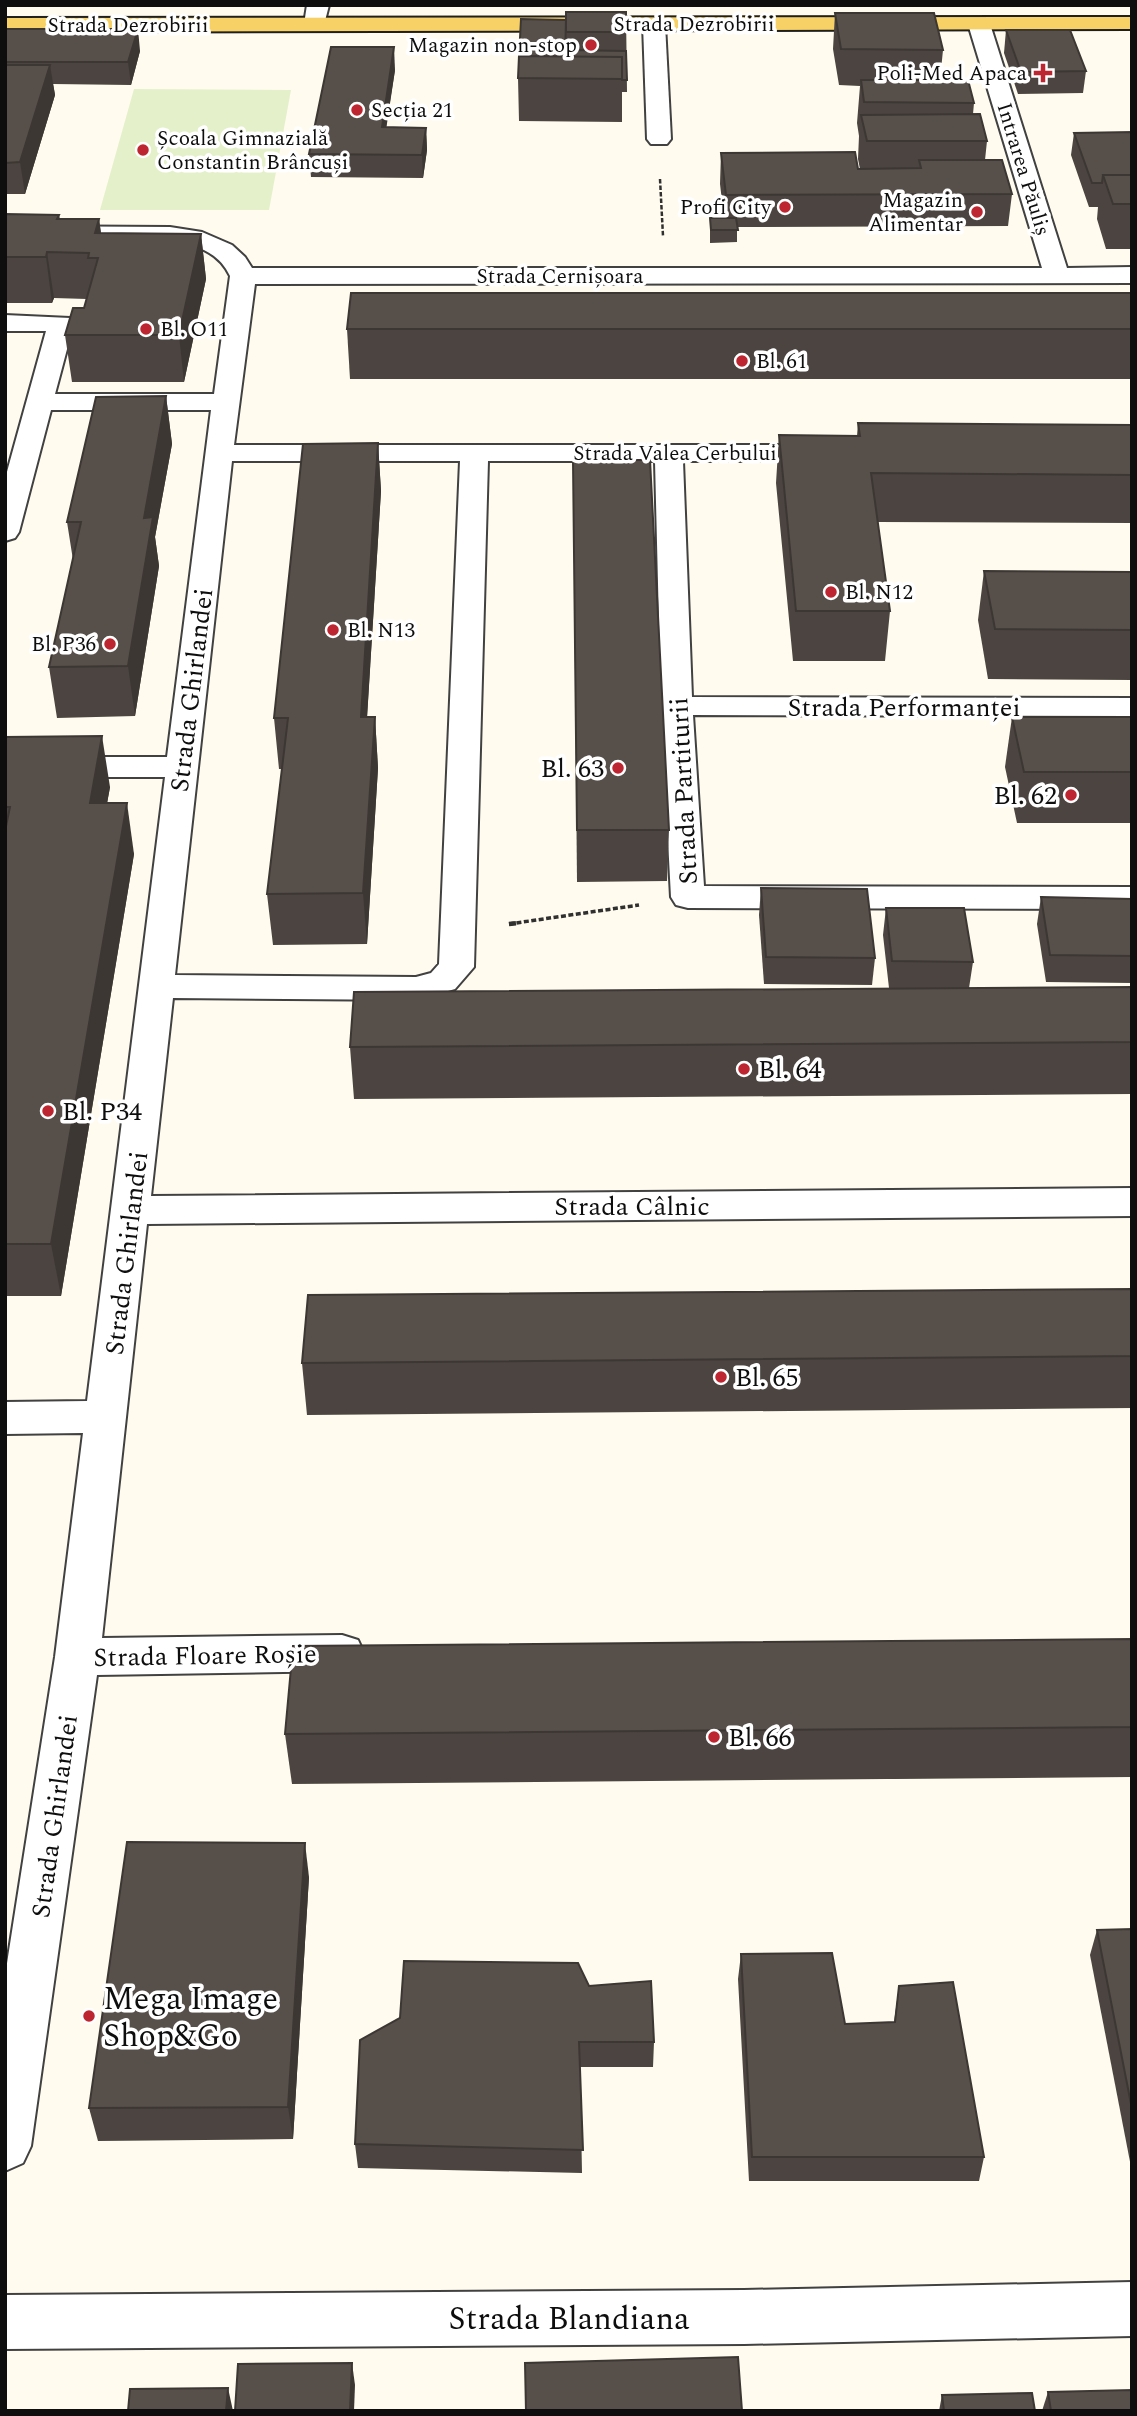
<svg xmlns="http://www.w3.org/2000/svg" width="1137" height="2416" font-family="Spectral,serif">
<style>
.pitch{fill:#e4f0ca}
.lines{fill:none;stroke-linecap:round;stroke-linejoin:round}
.minor-casing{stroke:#414141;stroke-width:4}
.major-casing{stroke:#1f1f1f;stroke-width:4}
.path-far2{stroke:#303030;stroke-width:2.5;stroke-dasharray:4.5 2;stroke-linecap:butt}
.path-far1{stroke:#303030;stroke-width:3.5;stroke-dasharray:5 2.5;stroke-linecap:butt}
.path{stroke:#303030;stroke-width:4.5;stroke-dasharray:7 3.5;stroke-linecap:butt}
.minor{fill:#fff;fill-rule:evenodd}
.major{fill:#f7d166;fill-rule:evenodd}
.wall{fill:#4b4440}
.shaded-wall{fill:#3d3734}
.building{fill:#574f4a;stroke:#3d3734;stroke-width:2}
.poi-dot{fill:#bd2630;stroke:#fff;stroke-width:2.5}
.labels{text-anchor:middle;stroke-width:7;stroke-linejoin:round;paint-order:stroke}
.far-street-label{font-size:21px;fill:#0e0e0e;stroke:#fff}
.far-poi-label{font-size:21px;fill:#0e0e0e;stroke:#fff;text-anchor:start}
.street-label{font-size:26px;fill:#0e0e0e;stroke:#fff}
.poi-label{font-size:26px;fill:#0e0e0e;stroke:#fff;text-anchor:start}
.near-poi-label{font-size:32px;fill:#0e0e0e;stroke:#fff;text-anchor:start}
.near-street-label{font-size:32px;fill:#0e0e0e;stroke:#fff}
</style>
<rect width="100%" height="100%" fill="#fffbef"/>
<polygon class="pitch" points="134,89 291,90 269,210 100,210"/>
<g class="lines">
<g class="minor-casing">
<g id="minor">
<polygon points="307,5 329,5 323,29 307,29 304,24"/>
<polygon points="654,18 662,19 665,24 671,139 667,144 651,144 647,139 643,24 646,19"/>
<path d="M979,18L987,19L990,24L1067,268L1132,267V283L255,284L234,445H829L839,447L843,453L839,459L829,461H683L692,697L1132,698V716L693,715L704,886L1132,887V909L688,908L676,905L671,897L661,706L655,461H488L474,967L455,989L417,1000L173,998L151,1196L1132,1188V1216L147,1224L102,1638L342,1635L358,1640L364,1653L358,1666L342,1671L97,1675L31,2146L23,2163L5,2171V1976L55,1657L83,1433L5,1434V1402L87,1401L165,777H5V757H167L211,410H51L19,532L15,538L5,541V479L46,331H5V315L70,318L74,323L55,394H214L230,276C218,251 196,245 170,241L5,240V226L170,227L202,232L232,245L245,257L252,268H1042L968,24L971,19ZM232,461H460L439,964L431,973L416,977L175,975Z"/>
<polygon points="1132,2282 1132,2336 744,2344 5,2349 5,2295 744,2290"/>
</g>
</g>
<g class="major-casing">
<polygon id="major" points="1132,17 1132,29 5,32 5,18"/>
</g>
<polyline class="path-far2" points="660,179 663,236"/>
<polyline class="path-far1" points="509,924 639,905"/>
<polyline class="path" points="509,924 519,923"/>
<use href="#minor" class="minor"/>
<use href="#major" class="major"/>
</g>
<g class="wall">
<polygon points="626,12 627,92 622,92 622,122 519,121 518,78 566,20"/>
<polygon points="835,13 943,50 940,80 974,103 973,114 987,141 985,160 1012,194 1008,226 737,227 737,242 710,243 710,218 724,218 720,184 721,153 860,169 858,159 859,136 857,123 860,86 839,85 833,49"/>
<polygon points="5,29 140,51 131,85 53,84 55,95 25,194 5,194"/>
<polygon points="1006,30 1086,71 1083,93 1018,94 1004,53"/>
<polygon points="395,70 386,127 426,128 427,150 423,178 311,177 309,154"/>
<polygon points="1132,132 1132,249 1106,249 1097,219 1098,207 1089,207 1071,155 1074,133"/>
<polygon points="5,214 59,215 60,219 99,219 101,233 201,234 206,279 184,382 72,382 65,335 84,308 87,299 54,298 52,303 5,303"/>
<polygon points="1132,293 1132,379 350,379 347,329"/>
<polygon points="166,396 172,444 155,537 159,566 135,716 57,718 49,667 73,560 67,522"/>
<polygon points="858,423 1132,425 1132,523 878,522 890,611 885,661 793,661 776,483 779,435 857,436"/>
<polygon points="378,443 381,491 367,717 375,717 378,768 367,944 273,945 267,894 282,769 279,769 274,718"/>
<polygon points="573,460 669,830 667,881 577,882"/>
<polygon points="984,571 1132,572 1132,680 988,679 978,620"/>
<polygon points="1012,717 1132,717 1132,823 1017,823 1005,767"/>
<polygon points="5,737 110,787 107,803 134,854 61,1296 5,1296"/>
<polygon points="761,888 875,958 872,985 764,984 759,915"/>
<polygon points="1041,897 1132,899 1132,983 1046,982 1037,924"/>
<polygon points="886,908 973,962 969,988 1132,987 1132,1094 354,1099 350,1047 889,988 883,935"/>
<polygon points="1132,1289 1132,1408 307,1415 302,1363"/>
<polygon points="1132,1639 1132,1777 292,1784 285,1734"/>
<polygon points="309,1877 293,2139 98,2141 89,2108"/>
<polygon points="1132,1929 1132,2172 1090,1955 1097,1930"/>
<polygon points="741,1954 845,2024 894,2022 899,1986 984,2157 979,2181 749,2181 738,1979"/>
<polygon points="589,1986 654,2042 653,2067 580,2067 582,2173 358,2168 355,2144"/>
<polygon points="1048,2392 1132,2411 1042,2411"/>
<polygon points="942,2395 1035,2411 939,2411"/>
</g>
<g class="shaded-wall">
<polygon points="138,29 140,51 131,85 128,62"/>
<polygon points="394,47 395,70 383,150 382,127"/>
<polygon points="50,65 55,95 25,194 20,162"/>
<polygon points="426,128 427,150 423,178 422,155"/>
<polygon points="99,219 105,265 95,233"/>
<polygon points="201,234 206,279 184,382 179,335"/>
<polygon points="47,252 54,298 52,303 46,257"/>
<polygon points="166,396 172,444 155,537 159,566 135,716 128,666 144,518"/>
<polygon points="378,443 381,491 364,767 361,717"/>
<polygon points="375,717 378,768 367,944 363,893"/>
<polygon points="102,736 110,787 98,854 90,803"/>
<polygon points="127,803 134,854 61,1296 51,1244"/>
<polygon points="305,1843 309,1877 293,2139 288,2107"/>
<polygon points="352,2363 355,2385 354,2411 350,2411"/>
<polygon points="228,2388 233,2411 226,2411"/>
</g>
<g class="building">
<rect x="566" y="12" width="60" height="20"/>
<polygon points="835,13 934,13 943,50 841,49"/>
<polygon points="521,19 566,20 565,57 519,57"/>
<polygon points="5,29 138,29 128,62 5,62"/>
<polygon points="1006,30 1070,30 1086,71 1021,72"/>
<polygon points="331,47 394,47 382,127 426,128 422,155 309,154"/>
<polygon points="566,50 626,51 627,80 622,80 622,57 566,57"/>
<polygon points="519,56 622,57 622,79 518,78"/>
<polygon points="5,65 50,65 20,162 5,163"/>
<polygon points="861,80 968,80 974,103 864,102"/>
<polygon points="980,114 987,141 867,141 861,115"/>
<polygon points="1132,132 1132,175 1103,175 1102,183 1092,183 1074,133"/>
<polygon points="855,152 858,169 921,168 919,160 1002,160 1012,194 726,195 721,153"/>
<polygon points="1103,175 1132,175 1132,204 1113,204"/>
<polygon points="5,214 59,215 57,219 99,219 95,233 201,234 179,335 65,335 73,308 84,308 98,258 88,258 89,253 47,252 46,257 5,257"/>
<polygon points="710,218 736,218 738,230 711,230"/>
<polygon points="351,293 1132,293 1132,329 347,329"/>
<polygon points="166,396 144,518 153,517 128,666 49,667 81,522 67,522 96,397"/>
<polygon points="858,423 1132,425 1132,475 871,473 890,611 796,611 779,435 860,436"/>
<polygon points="378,443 361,717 375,717 363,893 267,894 288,718 274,718 303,444"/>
<polygon points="573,460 650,460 669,830 577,830"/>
<polygon points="984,571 1132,572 1132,630 995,629"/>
<polygon points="1012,717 1132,717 1132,772 1024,772"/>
<polygon points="102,736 90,803 127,803 51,1244 5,1244 5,831 10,807 5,807 5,737"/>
<polygon points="761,888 867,889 875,958 766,957"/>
<polygon points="1041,897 1132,899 1132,956 1050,955"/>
<polygon points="886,908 964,908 973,962 892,961"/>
<polygon points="1132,987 1132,1042 350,1047 354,992"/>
<polygon points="1132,1289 1132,1356 302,1363 308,1295"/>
<polygon points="1132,1639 1132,1727 285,1734 293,1646"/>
<polygon points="127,1842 305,1843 288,2107 89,2108"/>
<polygon points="1132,1929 1132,2109 1097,1930"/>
<polygon points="832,1953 845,2024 895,2022 899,1986 953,1982 984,2157 752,2157 741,1954"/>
<polygon points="404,1961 578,1963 589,1986 651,1981 654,2042 579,2042 583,2150 355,2144 360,2040 400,2018"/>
<polygon points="738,2357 742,2411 526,2411 525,2363"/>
<polygon points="352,2363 350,2411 235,2411 238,2364"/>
<polygon points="228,2388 226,2411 128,2411 130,2389"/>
<polygon points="1132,2390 1132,2411 1051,2411 1048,2392"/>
<polygon points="1032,2393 1035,2411 944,2411 942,2395"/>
</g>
<g class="poi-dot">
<circle cx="591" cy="45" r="7"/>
<path d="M1039.5 62.5h7v7h7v7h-7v7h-7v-7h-7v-7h7z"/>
<circle cx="357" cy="110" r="7"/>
<circle cx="143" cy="150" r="7"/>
<circle cx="785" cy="207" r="7"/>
<circle cx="977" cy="212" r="7"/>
<circle cx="146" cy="329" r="7"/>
<circle cx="742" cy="361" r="7"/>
<circle cx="831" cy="592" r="7"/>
<circle cx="333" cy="630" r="7"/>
<circle cx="110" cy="644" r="7"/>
<circle cx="618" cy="768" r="7"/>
<circle cx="1071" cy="795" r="7"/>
<circle cx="744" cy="1069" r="7"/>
<circle cx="48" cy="1111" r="7"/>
<circle cx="721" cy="1377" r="7"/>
<circle cx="714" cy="1737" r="7"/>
<circle cx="89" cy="2016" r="7"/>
</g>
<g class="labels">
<g class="far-street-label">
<text x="694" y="31">Strada Dezrobirii</text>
<text x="128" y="32">Strada Dezrobirii</text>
<text transform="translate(1024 169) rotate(73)" y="7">Intrarea Păuliș</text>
<text x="560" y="283">Strada Cernișoara</text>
<text x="675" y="460">Strada Valea Cerbului</text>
</g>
<g class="far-poi-label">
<text x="577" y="52" text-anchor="end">Magazin non-stop</text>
<text x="1027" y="80" text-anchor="end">Poli-Med Apaca</text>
<text x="371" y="117">Secția 21</text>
<text x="157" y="145">Școala Gimnazială<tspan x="157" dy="24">Constantin Brâncuși</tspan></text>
<text x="963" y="207" text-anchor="end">Magazin<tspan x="963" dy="24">Alimentar</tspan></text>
<text x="771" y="214" text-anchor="end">Profi City</text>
<text x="160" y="336">Bl. O11</text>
<text x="756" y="368">Bl. 61</text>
<text x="845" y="599">Bl. N12</text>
<text x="347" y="637">Bl. N13</text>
<text x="96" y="651" text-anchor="end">Bl. P36</text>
</g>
<g class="street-label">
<text transform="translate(191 690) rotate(-83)" y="9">Strada Ghirlandei</text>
<text x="904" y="716">Strada Performanței</text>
<text transform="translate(683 791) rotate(-93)" y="9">Strada Partiturii</text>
<text x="632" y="1215">Strada Câlnic</text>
<text transform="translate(126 1253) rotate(-83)" y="9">Strada Ghirlandei</text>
<text transform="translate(205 1655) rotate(-1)" y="9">Strada Floare Roșie</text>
<text transform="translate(54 1816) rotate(-82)" y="9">Strada Ghirlandei</text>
</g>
<g class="poi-label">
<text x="604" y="777" text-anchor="end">Bl. 63</text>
<text x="1057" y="804" text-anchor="end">Bl. 62</text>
<text x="758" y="1078">Bl. 64</text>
<text x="62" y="1120">Bl. P34</text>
<text x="735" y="1386">Bl. 65</text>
<text x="728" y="1746">Bl. 66</text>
</g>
<g class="near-poi-label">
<text x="103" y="2009">Mega Image<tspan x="103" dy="37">Shop&amp;Go</tspan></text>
</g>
<g class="near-street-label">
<text x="569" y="2329">Strada Blandiana</text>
</g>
</g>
<rect width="1137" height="2416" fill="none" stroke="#0e0e0e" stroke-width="14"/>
</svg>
